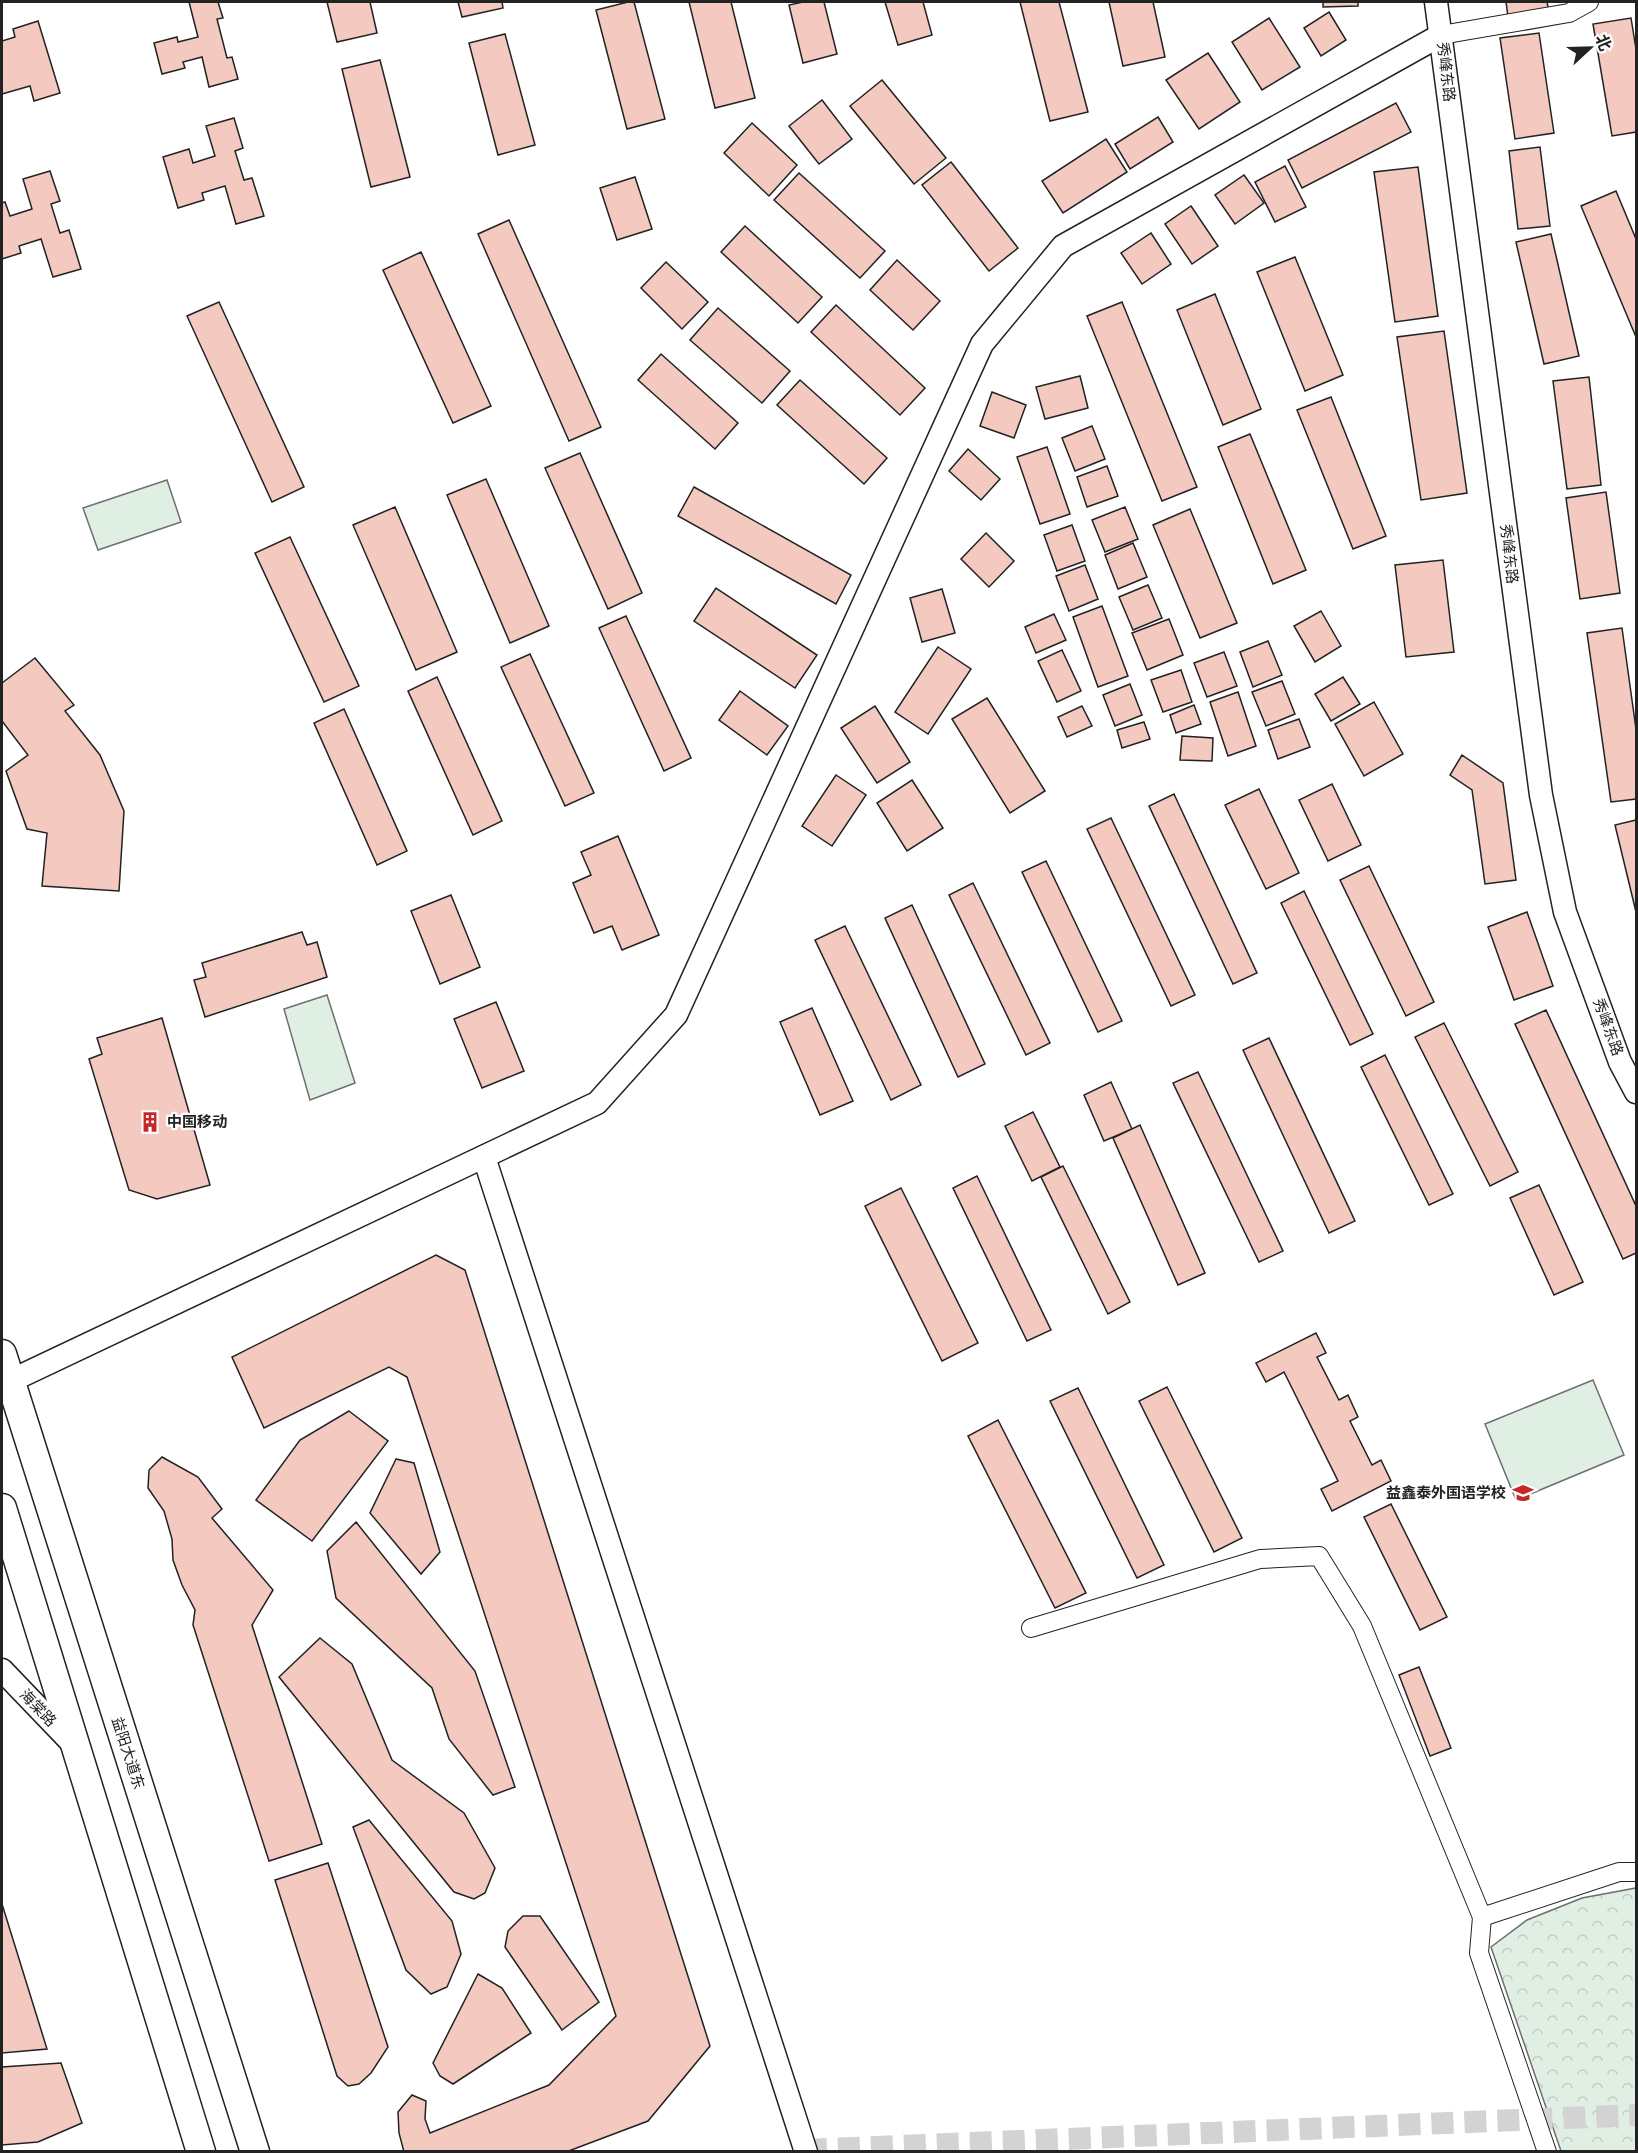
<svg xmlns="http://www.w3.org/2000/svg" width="1638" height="2153" font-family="'Golos Text','Noto Sans SC',sans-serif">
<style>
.green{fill:#e0efe3;stroke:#6f6f6f;stroke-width:1.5}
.forest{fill:url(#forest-crowns);stroke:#6f6f6f;stroke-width:1.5}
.building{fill:#f3c9c0;stroke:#222;stroke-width:1.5}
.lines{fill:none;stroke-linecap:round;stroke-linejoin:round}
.tertiary-tunnel{stroke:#d3d3d3;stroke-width:22;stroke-dasharray:22 11;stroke-linecap:butt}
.minor-casing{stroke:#222;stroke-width:20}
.tertiary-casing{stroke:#222;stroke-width:25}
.primary-casing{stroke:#222;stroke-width:31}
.minor{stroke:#fff;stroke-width:18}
.tertiary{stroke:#fff;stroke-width:22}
.primary{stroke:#fff;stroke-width:28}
.labels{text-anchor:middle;stroke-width:4.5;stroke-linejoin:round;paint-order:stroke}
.street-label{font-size:15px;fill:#222;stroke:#fff}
.poi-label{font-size:15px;font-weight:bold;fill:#222;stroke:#fff;text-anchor:start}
</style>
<defs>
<pattern id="forest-crowns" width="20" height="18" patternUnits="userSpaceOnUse" patternTransform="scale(1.5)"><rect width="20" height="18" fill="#e0efe3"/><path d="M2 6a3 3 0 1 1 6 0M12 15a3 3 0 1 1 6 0" fill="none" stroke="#c0cdc2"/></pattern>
</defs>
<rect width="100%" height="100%" fill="#fff"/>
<g class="green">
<polygon points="167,480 181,522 98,550 83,508"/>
<polygon points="327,995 355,1083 310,1100 284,1009"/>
<polygon points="1593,1380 1624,1455 1516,1500 1485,1424"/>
</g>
<polygon class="forest" points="1636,1888 1636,2151 1561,2151 1491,1947 1527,1920 1582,1898"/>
<g class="building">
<polygon points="189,2 218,2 223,18 217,19 227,58 232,57 238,79 209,87 202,57 183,62 185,68 162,74 154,43 177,37 178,42 198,37"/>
<polygon points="327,2 370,2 377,33 337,42"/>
<polygon points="458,2 502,2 503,8 462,17"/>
<polygon points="628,2 634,2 665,119 627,129 596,10"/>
<polygon points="689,2 731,2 755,98 715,108"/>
<polygon points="803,2 824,2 837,54 803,63 789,5"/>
<polygon points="885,2 923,2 932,35 898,45"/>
<polygon points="1020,2 1059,2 1088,112 1050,121"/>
<polygon points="1109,2 1153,2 1165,57 1123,66"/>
<polygon points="1323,2 1358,2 1358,6 1323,7"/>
<polygon points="1506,2 1547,2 1549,12 1508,17"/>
<polygon points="1329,12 1346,40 1321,56 1304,28"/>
<polygon points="1269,18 1300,67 1262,90 1232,42"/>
<polygon points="1631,18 1636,49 1636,132 1612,136 1593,24"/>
<polygon points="38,21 60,93 34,101 30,86 2,94 2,41 15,37 13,29"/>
<polygon points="1539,33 1554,133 1515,139 1500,38"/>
<polygon points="505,34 535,145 498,155 469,43"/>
<polygon points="1208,53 1240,102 1199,129 1166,80"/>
<polygon points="380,60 410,177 371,187 342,69"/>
<polygon points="882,80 946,158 914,184 850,106"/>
<polygon points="822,100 852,139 819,164 789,126"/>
<polygon points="1396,103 1411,132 1302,188 1288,160"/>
<polygon points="1158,117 1173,142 1130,169 1115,144"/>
<polygon points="234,118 243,148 235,151 244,180 252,178 264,216 236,224 225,186 202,193 204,200 178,208 163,157 189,149 193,163 215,156 206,126"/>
<polygon points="752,123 797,165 769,196 724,153"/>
<polygon points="1106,139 1127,172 1063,213 1042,181"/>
<polygon points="1540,147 1550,226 1518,229 1509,151"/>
<polygon points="951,162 1018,248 989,271 922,185"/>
<polygon points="1285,166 1306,207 1275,222 1255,182"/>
<polygon points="1418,167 1438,316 1395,322 1374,172"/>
<polygon points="50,171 60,201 51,204 60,233 69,230 81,269 53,277 41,239 19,246 21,253 2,259 2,203 5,202 10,216 32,209 23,179"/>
<polygon points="799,173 885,251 860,278 774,200"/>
<polygon points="1244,175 1264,203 1235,224 1215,195"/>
<polygon points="635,177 652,229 617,240 600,188"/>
<polygon points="1616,191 1636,239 1636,337 1581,206"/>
<polygon points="1191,206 1218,246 1192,264 1165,224"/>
<polygon points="509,220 601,427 569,441 478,234"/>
<polygon points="745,226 822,297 798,323 721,252"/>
<polygon points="1151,233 1171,264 1142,284 1121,253"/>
<polygon points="1551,234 1579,356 1544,364 1516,242"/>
<polygon points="421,252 491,406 453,423 383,270"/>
<polygon points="1295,257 1343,375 1305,391 1257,272"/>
<polygon points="897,260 940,301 913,330 870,290"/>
<polygon points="666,262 708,302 682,329 641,288"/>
<polygon points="1215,294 1261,409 1223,425 1177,310"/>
<polygon points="219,302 304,487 272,502 187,316"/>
<polygon points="1122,302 1197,487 1162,501 1087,316"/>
<polygon points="836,305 925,388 900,415 811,332"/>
<polygon points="718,308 790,371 762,403 690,340"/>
<polygon points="1444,331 1467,493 1421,500 1397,337"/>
<polygon points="661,354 738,423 715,449 638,380"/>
<polygon points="1080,376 1088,408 1045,419 1036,387"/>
<polygon points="1589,377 1601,485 1567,489 1553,381"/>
<polygon points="800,380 887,458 864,484 777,405"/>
<polygon points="992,392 1026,405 1014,438 980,426"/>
<polygon points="1331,397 1386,536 1353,549 1297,410"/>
<polygon points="1092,426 1105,459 1075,471 1062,438"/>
<polygon points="1250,434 1306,570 1273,584 1218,447"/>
<polygon points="1047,447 1070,514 1040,524 1017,457"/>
<polygon points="968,449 1000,479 981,500 949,471"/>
<polygon points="580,453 642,593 608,609 545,468"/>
<polygon points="1107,466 1118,496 1087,507 1077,477"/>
<polygon points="486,479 549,626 510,643 447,495"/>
<polygon points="694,487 851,575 836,604 678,516"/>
<polygon points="1606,492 1620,593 1580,599 1566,498"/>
<polygon points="395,507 457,652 416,670 353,525"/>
<polygon points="1125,507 1138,539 1105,552 1092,520"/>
<polygon points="1190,509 1237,623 1200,638 1153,525"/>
<polygon points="1072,525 1085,561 1057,571 1044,535"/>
<polygon points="986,533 1014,561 989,587 961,559"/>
<polygon points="290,537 359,686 324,702 255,553"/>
<polygon points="1133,543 1147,577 1118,589 1105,555"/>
<polygon points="1443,560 1454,652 1406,657 1395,565"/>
<polygon points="1085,565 1098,599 1069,611 1056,576"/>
<polygon points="1148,585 1162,618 1133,630 1119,597"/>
<polygon points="716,588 817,655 795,688 694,621"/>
<polygon points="942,589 955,633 922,642 910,598"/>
<polygon points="1102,606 1128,676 1098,687 1073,617"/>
<polygon points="1321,611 1341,646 1315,662 1294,626"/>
<polygon points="1054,614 1066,640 1036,653 1025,627"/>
<polygon points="626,616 691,758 664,771 599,628"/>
<polygon points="1169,619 1183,655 1147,670 1132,633"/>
<polygon points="1622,628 1636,729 1636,799 1611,802 1587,633"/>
<polygon points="1268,641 1282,675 1253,687 1240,652"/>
<polygon points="938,647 971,669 928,734 895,712"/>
<polygon points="1062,650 1081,691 1057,702 1038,661"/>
<polygon points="1224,652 1237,686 1207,697 1194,663"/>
<polygon points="530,654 594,793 565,806 501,667"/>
<polygon points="35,658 74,705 65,711 100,755 124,811 119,891 42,886 47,833 27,829 6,771 28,755 2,721 2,683"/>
<polygon points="1181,670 1192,702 1163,712 1151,680"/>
<polygon points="437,677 502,821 473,835 408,691"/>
<polygon points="1343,677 1360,704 1331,721 1315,694"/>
<polygon points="1282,681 1295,714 1266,726 1252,692"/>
<polygon points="1130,684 1142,715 1115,726 1103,695"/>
<polygon points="740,691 788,726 767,755 719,720"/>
<polygon points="1238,692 1256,746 1228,756 1210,702"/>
<polygon points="987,698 1045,791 1010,813 952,719"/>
<polygon points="1374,702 1403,754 1364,776 1335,724"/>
<polygon points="1194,705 1201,724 1176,733 1170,715"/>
<polygon points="875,706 910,762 877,783 841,728"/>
<polygon points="1082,706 1092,726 1067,737 1058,717"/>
<polygon points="344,709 407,851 377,865 314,723"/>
<polygon points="1299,719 1310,747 1278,759 1268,730"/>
<polygon points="1144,722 1150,739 1122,748 1117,730"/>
<polygon points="1182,736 1213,738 1212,761 1180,760"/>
<polygon points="1462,755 1503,783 1516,880 1485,884 1472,790 1450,775"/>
<polygon points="836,775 866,795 832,846 802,826"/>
<polygon points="912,780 943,828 907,851 877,803"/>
<polygon points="1332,784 1361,845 1328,861 1299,800"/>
<polygon points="1259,789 1299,873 1266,889 1225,805"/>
<polygon points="1174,794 1257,973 1233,984 1149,806"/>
<polygon points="1111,818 1195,995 1171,1006 1087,829"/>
<polygon points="1636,820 1636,912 1615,825"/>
<polygon points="618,836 659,935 622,950 612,926 594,933 573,883 591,875 581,852"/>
<polygon points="1046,861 1122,1021 1098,1032 1022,872"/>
<polygon points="1369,866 1434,1002 1406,1016 1340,880"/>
<polygon points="973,883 1050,1043 1026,1055 949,895"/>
<polygon points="1304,891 1373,1034 1350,1045 1281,903"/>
<polygon points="451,895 480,967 440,984 411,911"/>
<polygon points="912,905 985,1064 958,1077 885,918"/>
<polygon points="1527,912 1553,986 1514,1000 1488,927"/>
<polygon points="845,926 921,1085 891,1100 815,940"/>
<polygon points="302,932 307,945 317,942 327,977 205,1017 194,980 206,977 202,963"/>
<polygon points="496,1002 524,1071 482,1088 454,1019"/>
<polygon points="812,1008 853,1101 820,1115 780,1022"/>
<polygon points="1546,1010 1636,1206 1636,1253 1623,1259 1515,1024"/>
<polygon points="162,1018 210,1185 157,1199 129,1190 89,1059 102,1054 97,1038"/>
<polygon points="1444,1023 1518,1172 1490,1186 1415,1037"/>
<polygon points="1269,1038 1355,1221 1329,1233 1243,1050"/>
<polygon points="1385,1055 1453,1194 1429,1205 1361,1067"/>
<polygon points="1198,1072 1283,1251 1259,1262 1173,1083"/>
<polygon points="1111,1082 1132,1129 1104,1141 1084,1095"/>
<polygon points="1033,1112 1060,1167 1032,1181 1005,1126"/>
<polygon points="1140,1125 1205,1273 1178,1285 1113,1138"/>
<polygon points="1063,1166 1130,1302 1108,1314 1041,1177"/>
<polygon points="977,1176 1051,1330 1027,1341 953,1188"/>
<polygon points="1539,1185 1583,1282 1554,1295 1510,1198"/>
<polygon points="901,1188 978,1343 942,1361 865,1206"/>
<polygon points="436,1255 465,1270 710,2046 648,2121 566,2152 404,2152 399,2133 398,2112 412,2095 426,2101 425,2119 430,2133 549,2085 616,2016 407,1377 389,1367 264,1428 232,1357"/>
<polygon points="1316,1333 1326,1353 1317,1357 1339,1400 1348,1395 1358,1417 1350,1421 1372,1465 1381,1460 1391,1481 1332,1511 1321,1489 1338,1481 1284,1372 1266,1382 1256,1363"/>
<polygon points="1167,1387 1242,1538 1214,1552 1139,1401"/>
<polygon points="1078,1388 1164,1565 1137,1578 1050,1401"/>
<polygon points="349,1411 388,1441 312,1541 256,1500 300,1440"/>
<polygon points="998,1420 1086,1593 1055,1608 968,1436"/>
<polygon points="162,1457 198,1477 222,1509 212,1518 273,1590 252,1625 322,1844 269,1861 193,1625 195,1610 182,1585 173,1560 172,1539 164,1511 148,1488 149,1470"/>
<polygon points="396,1459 414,1463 440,1552 421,1574 370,1513"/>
<polygon points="1391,1504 1447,1617 1420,1630 1364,1517"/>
<polygon points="356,1522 475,1671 515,1787 493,1795 449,1739 432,1688 336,1598 327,1551"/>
<polygon points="320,1638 352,1664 392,1760 464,1813 495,1868 485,1893 474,1899 454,1892 279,1677"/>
<polygon points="1419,1667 1451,1748 1430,1756 1399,1675"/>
<polygon points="369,1820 452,1921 461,1954 447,1987 431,1994 406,1970 353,1827"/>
<polygon points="328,1863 388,2047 371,2073 359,2084 348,2086 337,2076 275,1880"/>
<polygon points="2,1904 47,2049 2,2053"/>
<polygon points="523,1916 540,1916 599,2002 562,2030 505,1947 508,1931"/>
<polygon points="478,1974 502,1988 531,2033 453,2084 440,2076 433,2063"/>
<polygon points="61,2063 82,2123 38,2142 2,2145 2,2067"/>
</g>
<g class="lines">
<polyline class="tertiary-tunnel" points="805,2150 1636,2115"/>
<g class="minor-casing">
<g id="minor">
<polyline points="1441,35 1569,13 1589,2"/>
<polyline points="1031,1628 1260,1559 1319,1556 1362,1626 1482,1917 1619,1872 1636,1872"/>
<polyline points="1482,1917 1479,1953 1547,2152"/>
</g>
</g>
<g class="tertiary-casing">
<g id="tertiary">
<polyline points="1436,2 1541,795 1565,912 1620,1062 1636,1092"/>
<polyline points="484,1157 806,2152"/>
<polyline points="2,1385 597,1103 676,1015 982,344 1063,246 1441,35"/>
<polyline points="2,1670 74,1745"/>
</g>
</g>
<g class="primary-casing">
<g id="primary">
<polyline points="2,1354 255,2152"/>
<polyline points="2,1508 201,2152"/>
</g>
</g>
<use href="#minor" class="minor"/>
<use href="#tertiary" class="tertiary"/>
<use href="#primary" class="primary"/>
</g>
<defs>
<g id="building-bare" transform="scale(1.62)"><path d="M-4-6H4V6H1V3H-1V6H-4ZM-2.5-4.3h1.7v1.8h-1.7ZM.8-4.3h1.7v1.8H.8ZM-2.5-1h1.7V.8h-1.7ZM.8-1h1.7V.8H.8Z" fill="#c62828" stroke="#fff" stroke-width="2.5" paint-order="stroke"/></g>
<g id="school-bare" transform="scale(1.62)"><path d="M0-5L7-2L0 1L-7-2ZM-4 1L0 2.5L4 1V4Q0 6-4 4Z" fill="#c62828" stroke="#fff" stroke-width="2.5" paint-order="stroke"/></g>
</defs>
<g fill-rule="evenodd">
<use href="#building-bare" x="150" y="1122"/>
<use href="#school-bare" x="1523" y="1493"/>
</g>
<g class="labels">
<g class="street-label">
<text transform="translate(1446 72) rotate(83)" y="5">秀峰东路</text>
<text transform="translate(1509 554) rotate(83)" y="5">秀峰东路</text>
<text transform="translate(1608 1027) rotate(70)" y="5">秀峰东路</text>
<text transform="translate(38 1708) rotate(46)" y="5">海棠路</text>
<text transform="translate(128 1753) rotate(72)" y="5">益阳大道东</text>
</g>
<g class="poi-label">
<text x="167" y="1127">中国移动</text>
<text x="1506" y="1498" text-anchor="end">益鑫泰外国语学校</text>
</g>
</g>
<rect width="1638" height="2153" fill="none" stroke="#222222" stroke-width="6"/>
<g transform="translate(1590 48) rotate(68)" stroke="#ffffff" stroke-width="4.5" paint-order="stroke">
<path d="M0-4.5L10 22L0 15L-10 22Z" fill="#222222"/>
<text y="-9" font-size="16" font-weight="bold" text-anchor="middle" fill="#222222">北</text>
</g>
</svg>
